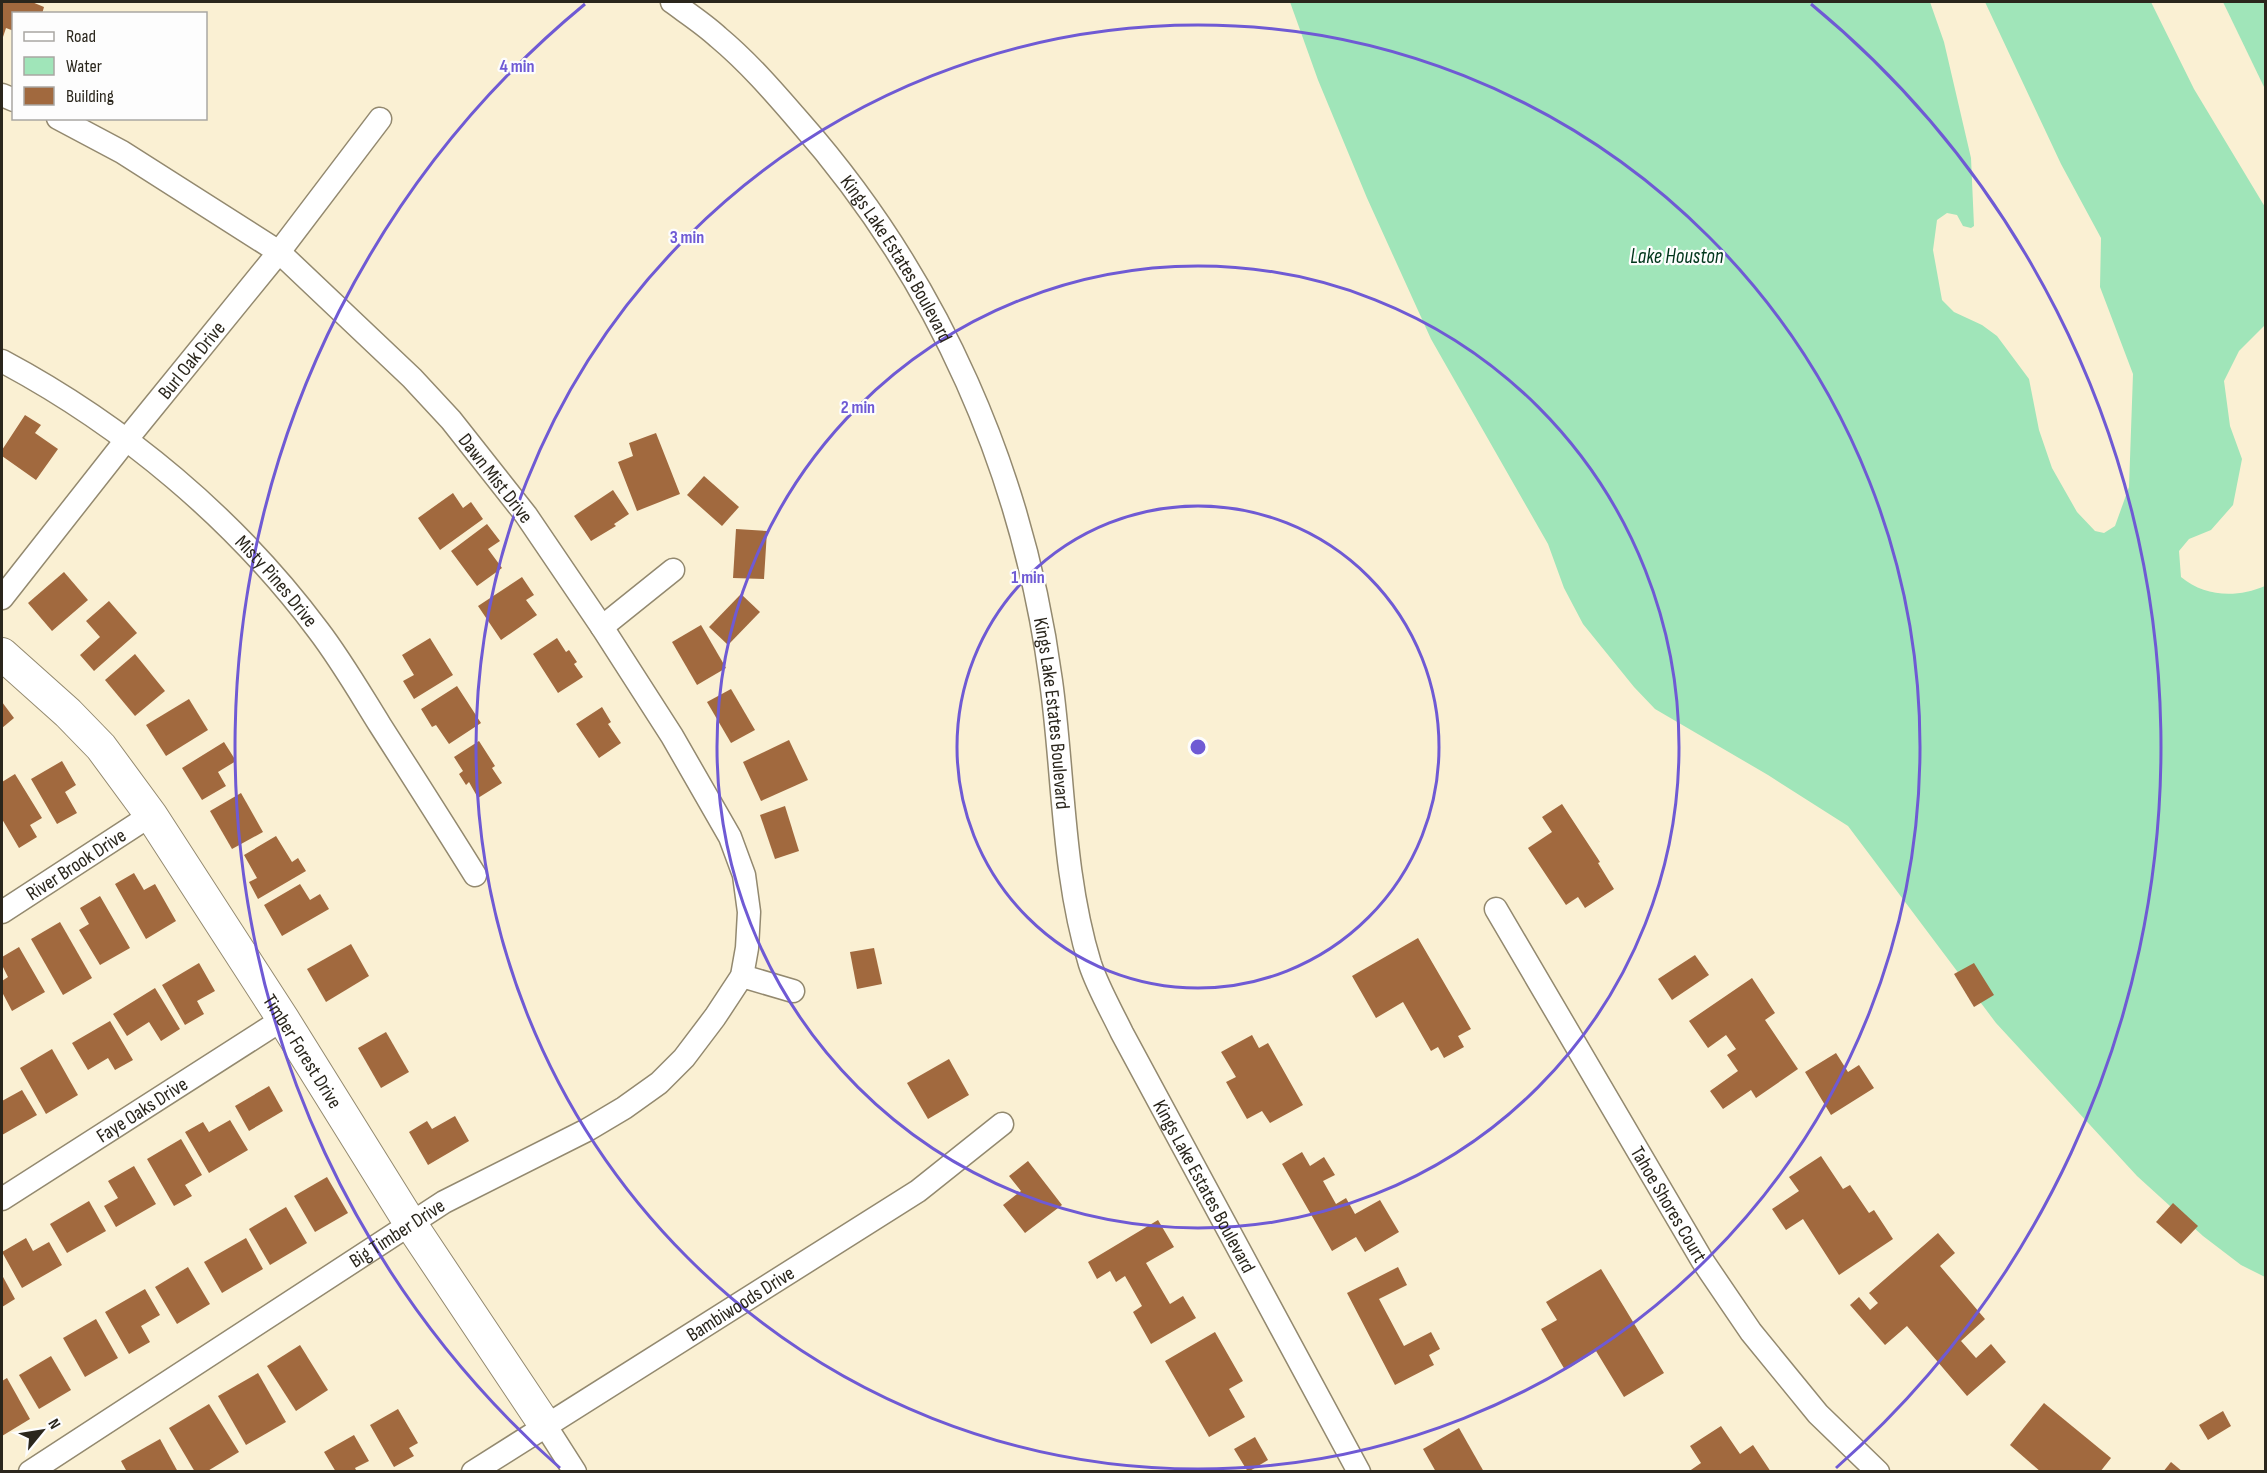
<svg xmlns="http://www.w3.org/2000/svg" width="2267" height="1473" font-family="'Sofia Sans Condensed',sans-serif">
<style>
.water{fill:#a0e5b9}
.building{fill:#a1693e}
.lines{fill:none;stroke-linecap:round;stroke-linejoin:round}
.street-casing{stroke:#93896f;stroke-width:25}
.secondary-casing{stroke:#93896f;stroke-width:34}
.street{stroke:#fff;stroke-width:22}
.secondary{stroke:#fff;stroke-width:32}
.ring{fill:none;stroke:#6f5ad4;stroke-width:3}
.labels{text-anchor:middle;stroke-width:4.5;stroke-linejoin:round;paint-order:stroke}
.street-label{font-size:20px;fill:#2a261c;stroke:#fdfdfd}
.water-label{font-size:21px;font-style:italic;fill:#00361b;stroke:#fdfdfd}
.centre{fill:#6f5ad4;stroke:#fdfdfd;stroke-width:3}
.ring-label{font-size:18px;text-anchor:middle;font-weight:bold;fill:#6f5ad4;stroke:#fdfdfd;stroke-width:4.5;stroke-linejoin:round;paint-order:stroke}
</style>
<rect width="100%" height="100%" fill="#faf0d3"/>
<g class="water">
<path d="M1290,2H1930L1944,42L1971,158L1974,226L1971,228L1963,226L1957,215L1947,213L1937,220L1933,250L1942,300L1954,312L1982,325L1997,336L2029,379L2039,430L2052,468L2077,512L2095,531L2104,533L2115,526L2129,487L2133,374L2100,287L2101,238L2061,164L1985,2H2151L2194,89L2265,207V325L2239,351L2224,381L2230,426L2242,459L2233,505L2211,530L2189,539L2179,551L2181,577C2205,597 2237,598 2265,586V1277L2241,1265L2203,1236L2137,1176L1996,1023L1848,826L1768,775L1655,709L1634,687L1583,624L1564,588L1548,544L1431,339L1367,198L1318,80Z"/>
<polygon points="2223,2 2265,2 2265,89"/>
</g>
<g class="building">
<polygon points="2,2 32,2 44,7 42,14 14,14 14,31 6,28 2,40"/>
<polygon points="25,415 41,425 35,433 58,449 36,480 2,456 2,450"/>
<polygon points="656,433 680,494 637,511 618,462 633,456 629,443"/>
<polygon points="704,476 739,507 722,526 687,495"/>
<polygon points="613,490 629,514 614,524 616,526 591,541 574,516"/>
<polygon points="453,493 463,508 471,502 483,519 440,550 418,518"/>
<polygon points="487,524 500,541 488,549 502,568 477,586 451,551"/>
<polygon points="736,529 767,531 764,579 733,578"/>
<polygon points="64,572 88,600 52,631 28,603"/>
<polygon points="522,577 534,595 526,600 537,615 501,640 478,606"/>
<polygon points="741,594 760,612 728,645 709,627"/>
<polygon points="109,601 137,633 94,671 80,655 100,637 86,621"/>
<polygon points="701,625 726,668 697,685 672,642"/>
<polygon points="430,638 453,675 414,699 403,681 414,675 402,655"/>
<polygon points="557,638 566,652 569,650 577,662 574,664 583,677 558,693 533,654"/>
<polygon points="135,654 165,691 135,716 105,680"/>
<polygon points="457,686 481,723 449,744 436,725 432,727 421,709"/>
<polygon points="731,689 755,730 731,743 707,702"/>
<polygon points="189,699 208,730 166,756 146,725"/>
<polygon points="2,702 14,718 2,728"/>
<polygon points="602,707 611,722 608,724 621,743 599,758 576,724"/>
<polygon points="789,740 808,780 761,801 743,762"/>
<polygon points="479,741 495,766 492,768 502,783 478,798 469,782 466,785 459,774 463,771 454,757"/>
<polygon points="224,742 236,761 218,772 226,786 202,800 182,768"/>
<polygon points="62,761 76,785 65,792 77,813 57,824 31,779"/>
<polygon points="15,774 42,818 30,825 37,837 19,848 2,819 2,782"/>
<polygon points="241,793 263,832 232,849 210,811"/>
<polygon points="1562,804 1600,862 1598,863 1614,889 1585,908 1578,897 1566,905 1528,848 1552,832 1542,817"/>
<polygon points="785,806 799,851 775,859 760,815"/>
<polygon points="276,836 292,862 298,858 306,871 258,899 249,882 257,878 244,855"/>
<polygon points="134,873 144,890 155,884 176,921 146,939 115,884"/>
<polygon points="300,884 310,900 320,894 329,909 282,936 264,905"/>
<polygon points="100,896 130,948 100,965 79,930 89,924 80,908"/>
<polygon points="60,922 92,978 63,995 31,939"/>
<polygon points="1418,938 1471,1029 1458,1036 1464,1047 1444,1058 1438,1047 1431,1051 1403,1002 1376,1018 1352,976"/>
<polygon points="351,944 369,976 326,1002 307,969"/>
<polygon points="19,947 45,992 12,1011 2,992 2,981 8,977 2,965 2,957"/>
<polygon points="874,948 882,984 857,989 850,952"/>
<polygon points="1695,955 1709,975 1672,1000 1658,979"/>
<polygon points="199,963 215,991 197,1001 204,1014 185,1025 162,985"/>
<polygon points="1974,963 1994,995 1974,1007 1954,974"/>
<polygon points="1752,978 1775,1013 1765,1020 1798,1069 1756,1098 1751,1090 1723,1109 1710,1091 1738,1071 1727,1055 1736,1049 1726,1035 1708,1048 1689,1021"/>
<polygon points="155,988 180,1029 161,1041 149,1022 127,1036 113,1014"/>
<polygon points="110,1021 133,1060 115,1070 108,1058 88,1070 72,1043"/>
<polygon points="386,1032 409,1072 381,1088 358,1048"/>
<polygon points="1252,1035 1259,1048 1268,1043 1303,1105 1270,1123 1262,1111 1247,1119 1226,1082 1236,1077 1221,1052"/>
<polygon points="52,1049 78,1095 46,1114 20,1068"/>
<polygon points="1836,1053 1848,1072 1859,1065 1874,1088 1831,1115 1805,1072"/>
<polygon points="949,1059 969,1095 928,1119 907,1083"/>
<polygon points="269,1086 283,1111 249,1131 235,1106"/>
<polygon points="22,1090 37,1115 2,1135 2,1101"/>
<polygon points="455,1116 469,1141 428,1165 409,1132 427,1121 432,1129"/>
<polygon points="230,1120 248,1150 209,1173 185,1132 203,1122 209,1132"/>
<polygon points="181,1139 202,1175 185,1185 192,1196 174,1206 147,1159"/>
<polygon points="1302,1152 1310,1166 1324,1157 1335,1175 1323,1181 1336,1204 1346,1198 1355,1214 1380,1200 1399,1232 1365,1252 1356,1237 1332,1251 1282,1164"/>
<polygon points="1821,1156 1843,1189 1850,1185 1869,1213 1874,1210 1893,1239 1839,1275 1803,1219 1786,1230 1772,1209 1799,1191 1789,1177"/>
<polygon points="1028,1161 1062,1205 1025,1233 1003,1205 1021,1191 1009,1176"/>
<polygon points="134,1166 156,1204 116,1227 104,1206 118,1198 108,1181"/>
<polygon points="327,1177 348,1213 315,1232 294,1196"/>
<polygon points="89,1201 106,1231 67,1253 50,1224"/>
<polygon points="2173,1203 2198,1226 2181,1244 2156,1222"/>
<polygon points="286,1207 307,1243 270,1265 249,1229"/>
<polygon points="1158,1220 1174,1247 1146,1263 1170,1304 1183,1296 1196,1318 1151,1344 1133,1312 1142,1306 1125,1276 1116,1282 1110,1271 1097,1279 1088,1262"/>
<polygon points="1938,1233 1955,1253 1940,1266 1985,1319 1961,1341 1976,1358 1991,1344 2006,1362 1967,1396 1907,1326 1885,1345 1850,1305 1859,1297 1870,1310 1878,1303 1869,1293"/>
<polygon points="26,1238 33,1251 49,1242 62,1265 22,1288 2,1252"/>
<polygon points="246,1238 263,1269 222,1293 204,1262"/>
<polygon points="188,1267 210,1304 177,1324 155,1287"/>
<polygon points="1398,1267 1407,1285 1379,1299 1404,1346 1431,1332 1440,1349 1429,1355 1434,1365 1395,1385 1347,1293"/>
<polygon points="1601,1269 1664,1373 1624,1397 1596,1351 1565,1370 1541,1329 1557,1320 1546,1302"/>
<polygon points="2,1275 15,1299 2,1307"/>
<polygon points="145,1289 160,1315 141,1326 150,1342 129,1354 105,1312"/>
<polygon points="96,1319 118,1358 85,1377 63,1338"/>
<polygon points="1215,1332 1243,1381 1229,1389 1245,1417 1209,1437 1165,1361"/>
<polygon points="300,1345 328,1390 296,1411 267,1366"/>
<polygon points="51,1356 71,1390 39,1409 19,1375"/>
<polygon points="258,1373 286,1422 246,1445 218,1396"/>
<polygon points="7,1378 30,1419 2,1436 2,1381"/>
<polygon points="2044,1403 2111,1458 2100,1472 2041,1472 2010,1445"/>
<polygon points="209,1404 239,1452 206,1472 195,1472 169,1428"/>
<polygon points="398,1409 418,1443 409,1448 414,1456 394,1467 370,1425"/>
<polygon points="2223,1411 2231,1426 2208,1440 2199,1425"/>
<polygon points="1721,1426 1740,1454 1753,1445 1771,1472 1688,1472 1701,1463 1690,1446"/>
<polygon points="1459,1428 1484,1472 1436,1472 1423,1449"/>
<polygon points="354,1435 369,1461 355,1468 357,1472 336,1472 324,1452"/>
<polygon points="1255,1437 1268,1460 1248,1472 1234,1449"/>
<polygon points="160,1439 178,1472 127,1472 121,1461"/>
<polygon points="2171,1462 2183,1472 2163,1472"/>
</g>
<g class="lines">
<g class="street-casing">
<g id="street">
<path id="s1" d="M672,2C687,13 704,24 718,37C748,62 774,92 799,121C939,280 1023,472 1051,681C1064,775 1062,873 1090,964C1098,988 1111,1010 1122,1033L1359,1472"/>
<polyline points="2,95 14,100"/>
<path id="s2" d="M2,361C124,426 235,519 318,630C341,660 360,693 380,725C412,775 444,825 475,875"/>
<path id="s3" d="M2,598L127,439L279,252L380,119"/>
<polyline points="602,627 673,570"/>
<path id="s4" d="M1496,909L1702,1260L1751,1332L1818,1414L1878,1472"/>
<path id="s5" d="M2,912L151,815"/>
<polyline points="742,976 793,991"/>
<path id="s6" d="M2,1199L283,1019"/>
<polyline points="545,1425 575,1472"/>
<path id="s7" d="M30,1472L444,1202L587,1130L624,1108L659,1083L684,1058L715,1017L742,976L747,948L749,912L744,875L730,837L672,736L602,627L526,515L451,420L412,378L279,252L122,152L58,118"/>
<path id="s8" d="M473,1472L918,1191L1002,1124"/>
</g>
</g>
<g class="secondary-casing">
<g id="secondary">
<path id="s9" d="M2,654L68,713L101,747L151,815L283,1019L410,1223L545,1425"/>
</g>
</g>
<use href="#street" class="street"/>
<use href="#secondary" class="secondary"/>
</g>
<g class="ring">
<circle cx="1198" cy="747" r="241"/>
<circle cx="1198" cy="747" r="481"/>
<circle cx="1198" cy="747" r="722"/>
<path d="M560 1468A963 963 0 0 1 585 4M1811 4A963 963 0 0 1 1836 1468"/>
</g>
<g class="labels">
<g class="street-label">
<text dy="7" stroke="none"><textPath href="#s1" startOffset="344">Kings Lake Estates Boulevard</textPath></text>
<text dy="7" stroke="none"><textPath href="#s3" startOffset="304">Burl Oak Drive</textPath></text>
<text transform="translate(496 478) rotate(52)" y="7">Dawn Mist Drive</text>
<text dy="7" stroke="none"><textPath href="#s2" startOffset="354">Misty Pines Drive</textPath></text>
<text dy="7" stroke="none"><textPath href="#s1" startOffset="830">Kings Lake Estates Boulevard</textPath></text>
<text dy="7" stroke="none"><textPath href="#s5" startOffset="88">River Brook Drive</textPath></text>
<text dy="7" stroke="none"><textPath href="#s9" startOffset="501">Timber Forest Drive</textPath></text>
<text dy="7" stroke="none"><textPath href="#s6" startOffset="166">Faye Oaks Drive</textPath></text>
<text dy="7" stroke="none"><textPath href="#s1" startOffset="1334">Kings Lake Estates Boulevard</textPath></text>
<text dy="7" stroke="none"><textPath href="#s4" startOffset="342">Tahoe Shores Court</textPath></text>
<text dy="7" stroke="none"><textPath href="#s7" startOffset="438">Big Timber Drive</textPath></text>
<text dy="7" stroke="none"><textPath href="#s8" startOffset="316">Bambiwoods Drive</textPath></text>
</g>
<g class="water-label">
<text x="1677" y="263">Lake Houston</text>
</g>
</g>
<circle cx="1198" cy="747" r="9" class="centre"/>
<g class="ring-label">
<text x="517" y="72">4 min</text>
<text x="687" y="243">3 min</text>
<text x="858" y="413">2 min</text>
<text x="1028" y="583">1 min</text>
</g>
<rect width="2267" height="1473" fill="none" stroke="#2a261c" stroke-width="6"/>
<rect x="12" y="12" width="195" height="108" fill="#fdfdfd" stroke="#a9a7a3" stroke-width="1.5"/>
<rect x="24" y="32" width="30" height="9" fill="#ffffff" stroke="#a9a7a3" stroke-width="1.5"/>
<text x="66" y="42" font-size="18" fill="#2a261c">Road</text>
<rect x="24" y="57" width="30" height="18" fill="#a0e5b9" stroke="#a9a7a3" stroke-width="1.5"/>
<text x="66" y="72" font-size="18" fill="#2a261c">Water</text>
<rect x="24" y="87" width="30" height="18" fill="#a1693e" stroke="#a9a7a3" stroke-width="1.5"/>
<text x="66" y="102" font-size="18" fill="#2a261c">Building</text>
<g transform="translate(42 1431) rotate(60)" stroke="#fdfdfd" stroke-width="4.5" paint-order="stroke">
<path d="M0-4.5L10 22L0 15L-10 22Z" fill="#2a261c"/>
<text y="-9" font-size="16" font-weight="bold" text-anchor="middle" fill="#2a261c">N</text>
</g>
</svg>
